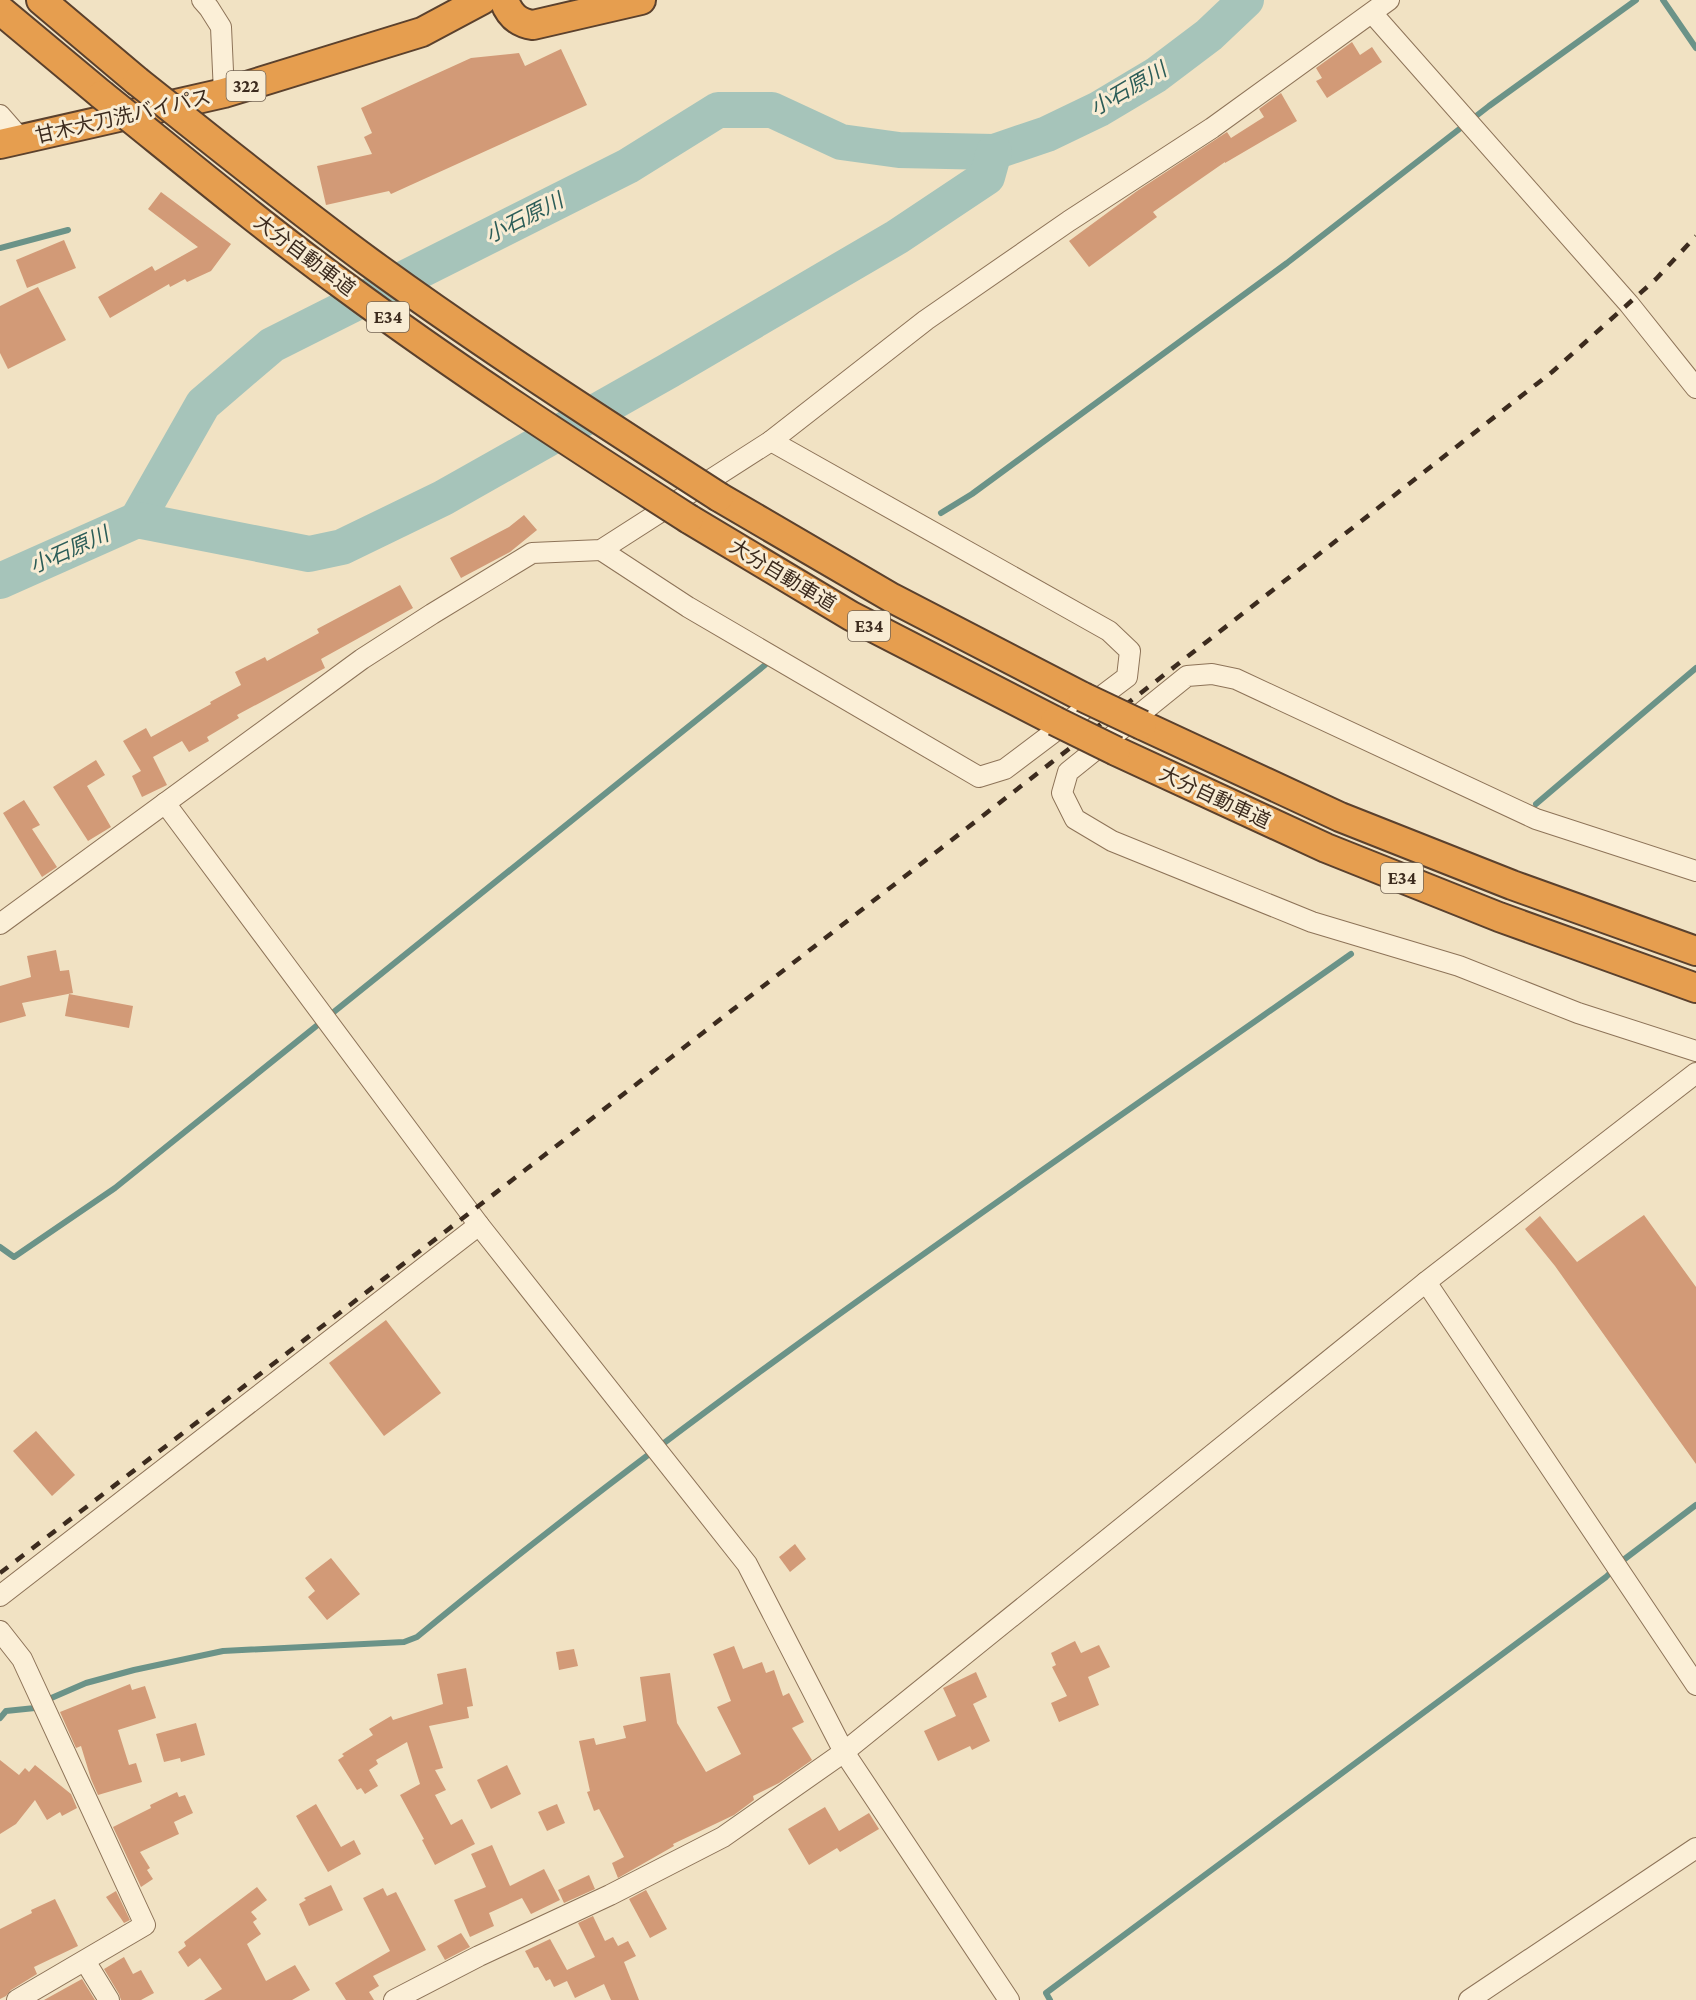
<svg xmlns="http://www.w3.org/2000/svg" width="1696" height="2000" font-family="'Crimson Pro','Noto Sans JP',serif">
<style>
.lines{fill:none;stroke-linecap:round;stroke-linejoin:round}
.stream{stroke:#6b9388;stroke-width:6}
.river{stroke:#a6c4ba;stroke-width:36}
.building{fill:#d29a77}
.minor-casing{stroke:#8d7358;stroke-width:22}
.highway-casing{stroke:#5b412d;stroke-width:32}
.minor{stroke:#fbefd7;stroke-width:20}
.highway{stroke:#e69e4f;stroke-width:28}
.rail{stroke:#3c2b1e;stroke-width:4.5;stroke-dasharray:10 10;stroke-linecap:butt}
.highway-bridge-casing{stroke:#5b412d;stroke-width:32;stroke-linecap:butt}
.highway-bridge{stroke:#e69e4f;stroke-width:28}
.labels{text-anchor:middle;stroke-width:6;stroke-linejoin:round;paint-order:stroke}
.shield{fill:#f8ecd4;stroke:#746555;stroke-width:1.5}
.shield-label{font-size:18px;font-weight:bold;fill:#3c2b1e}
.street-label{font-size:20px;fill:#3c2b1e;stroke:#f8ecd4}
.water-label{font-size:21px;font-style:italic;fill:#2c5d58;stroke:#f8ecd4}
</style>
<rect width="100%" height="100%" fill="#f1e2c3"/>
<g class="lines">
<g class="stream">
<polyline points="1663,0 1696,48"/>
<polyline points="0,248 68,230"/>
<polyline points="941,513 972,494 1287,263 1489,106 1636,0"/>
<polyline points="1536,804 1696,668"/>
<polyline points="0,1247 14,1257 115,1188 765,665"/>
<path d="M0,1718L6,1711L35,1708L49,1699L86,1683L134,1670L223,1651L404,1642L417,1637C714,1392 1036,1176 1351,954"/>
<polyline points="1050,2000 1046,1993 1606,1577 1622,1561 1696,1505"/>
</g>
<g class="river">
<polyline points="137,520 203,404 272,345 628,166 718,110 772,110 841,142 899,150 994,152 1047,134 1099,109 1156,75 1209,35 1246,0"/>
<polyline points="0,581 137,520 309,554 342,547 443,498 668,371 897,237 987,177 994,152"/>
</g>
</g>
<g class="building">
<polygon points="1352,42 1360,55 1372,47 1382,62 1327,98 1316,81 1322,78 1316,68"/>
<polygon points="561,49 587,105 391,194 389,191 326,205 317,166 372,154 364,137 372,133 361,108 471,58 519,53 525,66"/>
<polygon points="1281,93 1297,121 1225,163 1225,162 1153,212 1157,217 1089,267 1069,241 1137,191 1227,132 1231,138 1264,117 1259,109"/>
<polygon points="161,192 231,244 211,271 187,282 185,279 170,287 169,284 110,318 98,297 152,266 155,271 198,247 148,209"/>
<polygon points="64,240 76,268 27,288 16,260"/>
<polygon points="38,287 66,340 8,369 0,353 0,306"/>
<polygon points="524,515 537,530 510,552 461,578 450,558 509,527"/>
<polygon points="400,585 413,608 321,659 325,668 237,715 239,718 207,737 209,741 189,752 182,741 153,757 167,785 142,797 132,776 141,771 123,741 146,728 151,737 211,704 210,702 241,685 235,672 265,657 267,661 319,633 317,629"/>
<polygon points="96,760 105,775 87,786 111,827 88,841 53,787"/>
<polygon points="24,800 40,825 32,829 57,867 42,877 3,813"/>
<polygon points="56,950 60,971 69,970 73,993 22,1003 26,1016 0,1023 0,986 31,977 27,956"/>
<polygon points="69,994 133,1006 129,1028 65,1016"/>
<polygon points="1644,1215 1696,1287 1696,1464 1555,1266 1525,1229 1540,1216 1577,1262"/>
<polygon points="386,1320 441,1393 384,1436 329,1363"/>
<polygon points="36,1431 75,1475 52,1496 13,1451"/>
<polygon points="795,1544 806,1559 790,1572 779,1557"/>
<polygon points="331,1558 360,1594 327,1620 308,1597 315,1591 305,1578"/>
<polygon points="1075,1641 1081,1653 1099,1645 1110,1667 1088,1677 1099,1705 1059,1722 1051,1703 1067,1696 1052,1667 1056,1665 1051,1653"/>
<polygon points="734,1646 743,1669 762,1662 766,1673 774,1670 783,1696 789,1693 804,1722 792,1728 812,1760 779,1783 753,1796 754,1800 734,1815 673,1844 674,1846 618,1878 612,1863 624,1857 599,1809 594,1811 587,1792 590,1791 579,1741 594,1738 596,1745 626,1738 623,1726 646,1721 640,1677 670,1673 677,1723 706,1772 741,1754 717,1707 731,1701 713,1654"/>
<polygon points="574,1649 578,1666 559,1670 556,1652"/>
<polygon points="466,1668 473,1706 467,1707 469,1718 429,1726 443,1768 435,1770 446,1790 435,1795 451,1825 462,1819 475,1844 435,1865 422,1840 424,1839 400,1795 420,1784 407,1742 376,1760 378,1764 369,1770 378,1786 365,1794 361,1788 357,1790 338,1760 344,1756 342,1754 373,1735 369,1729 391,1716 393,1720 443,1704 437,1674"/>
<polygon points="976,1672 987,1697 973,1704 990,1741 972,1750 970,1746 938,1761 924,1731 956,1716 943,1688"/>
<polygon points="130,1684 132,1690 145,1686 156,1718 118,1730 129,1765 136,1763 142,1782 98,1795 91,1779 81,1746 76,1748 60,1712"/>
<polygon points="196,1723 205,1755 181,1762 180,1758 164,1762 156,1734"/>
<polygon points="0,1760 19,1775 25,1768 29,1772 35,1765 71,1794 77,1808 62,1816 60,1812 47,1820 35,1800 16,1824 0,1834"/>
<polygon points="507,1765 521,1794 491,1809 477,1780"/>
<polygon points="177,1792 179,1797 185,1795 193,1813 174,1822 179,1834 140,1852 150,1868 147,1870 153,1879 141,1887 113,1827 151,1808 150,1805"/>
<polygon points="316,1804 341,1847 354,1840 361,1854 328,1872 296,1816"/>
<polygon points="557,1804 565,1823 547,1831 538,1812"/>
<polygon points="825,1807 839,1831 869,1813 879,1829 840,1852 837,1848 809,1865 788,1829"/>
<polygon points="492,1845 510,1886 544,1869 560,1900 531,1914 522,1898 489,1913 494,1926 470,1937 454,1900 486,1887 471,1854"/>
<polygon points="589,1875 595,1889 564,1903 558,1890"/>
<polygon points="331,1885 343,1910 309,1926 299,1904 306,1900 304,1898"/>
<polygon points="257,1887 267,1900 251,1912 257,1919 253,1922 261,1934 247,1944 266,1981 295,1965 310,1990 292,2000 204,2000 222,1989 200,1958 188,1967 178,1952 186,1946 184,1942"/>
<polygon points="383,1888 387,1896 396,1892 426,1950 373,1976 379,1986 369,1992 374,2000 346,2000 335,1983 390,1951 363,1898"/>
<polygon points="646,1890 667,1929 650,1938 629,1899"/>
<polygon points="116,1891 130,1920 124,1923 106,1897"/>
<polygon points="55,1899 78,1946 34,1967 37,1974 11,1990 6,1996 0,1999 0,1929 32,1913 31,1910"/>
<polygon points="593,1916 605,1941 613,1937 618,1946 628,1941 636,1956 624,1962 639,2000 611,2000 604,1984 575,1998 567,1981 554,1987 550,1979 546,1981 538,1967 534,1968 525,1951 550,1939 567,1970 595,1957 578,1923"/>
<polygon points="461,1933 470,1947 445,1960 437,1946"/>
<polygon points="124,1957 133,1974 141,1970 154,1993 141,2000 121,2000 119,1994 104,1969"/>
<polygon points="82,1979 95,2000 44,2000"/>
</g>
<g class="lines">
<g class="minor-casing">
<g id="minor">
<polyline points="202,0 209,8 221,27 224,93"/>
<polyline points="1372,13 1629,304 1696,388"/>
<polyline points="0,115 21,139"/>
<polyline points="601,550 688,607 979,777 1005,769 1127,677 1130,651 1109,631 771,441"/>
<polyline points="165,803 479,1225 747,1564 844,1752 1009,2000"/>
<polyline points="1696,871 1536,819 1236,679 1212,674 1187,676 1068,772 1062,793 1075,819 1112,841 1312,922 1459,966 1578,1013 1696,1051"/>
<polyline points="0,924 362,659 432,614 532,553 601,550 771,441 926,320 1069,221 1212,128 1389,0"/>
<polyline points="1426,1282 1696,1685"/>
<polyline points="0,1596 479,1225"/>
<polyline points="0,1631 22,1659 145,1925 17,2000"/>
<polyline points="85,1961 109,2000"/>
<polyline points="394,2000 479,1956 610,1895 723,1837 844,1752 1426,1282 1696,1073"/>
<polyline points="1469,2000 1696,1848"/>
</g>
</g>
<g class="highway-casing">
<g id="highway">
<polyline points="41,0 137,81"/>
<path d="M504,0C509,14 517,23 533,25L641,0"/>
<polyline points="0,10 102,95"/>
<polyline points="0,144 224,93 422,32 482,0"/>
<polyline points="719,497 892,598 1083,697"/>
<polyline points="689,519 851,616 1055,721"/>
<polyline points="1142,725 1340,817 1512,885 1696,951"/>
<polyline points="1116,751 1326,848 1499,917 1696,988"/>
</g>
</g>
<use href="#minor" class="minor"/>
<use href="#highway" class="highway"/>
<path class="rail" d="M0,1573C520,1176 1037,775 1552,372L1656,279L1696,236"/>
<g class="highway-bridge-casing">
<g id="highway-bridge">
<path d="M137,81C214,142 290,204 369,262C483,345 601,421 719,497"/>
<path d="M102,95C183,160 263,227 347,288C458,370 573,445 689,519"/>
<polyline points="1083,697 1142,725"/>
<polyline points="1055,721 1116,751"/>
</g>
</g>
<use href="#highway-bridge" class="highway-bridge"/>
</g>
<g class="labels">
<g class="shield">
<rect x="226.5" y="71" width="39" height="30" rx="4.5"/>
<rect x="367" y="302" width="42" height="30" rx="4.5"/>
<rect x="848" y="611" width="42" height="30" rx="4.5"/>
<rect x="1381" y="863" width="42" height="30" rx="4.5"/>
</g>
<g class="shield-label">
<text x="246" y="92">322</text>
<text x="388" y="323">E34</text>
<text x="869" y="632">E34</text>
<text x="1402" y="884">E34</text>
</g>
<g class="street-label">
<text transform="translate(123 116) rotate(-13)" y="7">甘木大刀洗バイパス</text>
<text transform="translate(305 255) rotate(37)" y="7">大分自動車道</text>
<text transform="translate(783 575) rotate(31)" y="7">大分自動車道</text>
<text transform="translate(1215 797) rotate(25)" y="7">大分自動車道</text>
</g>
<g class="water-label">
<text transform="translate(1128 89) rotate(-30)" y="7">小石原川</text>
<text transform="translate(524 218) rotate(-27)" y="7">小石原川</text>
<text transform="translate(69 550) rotate(-24)" y="7">小石原川</text>
</g>
</g>
</svg>
